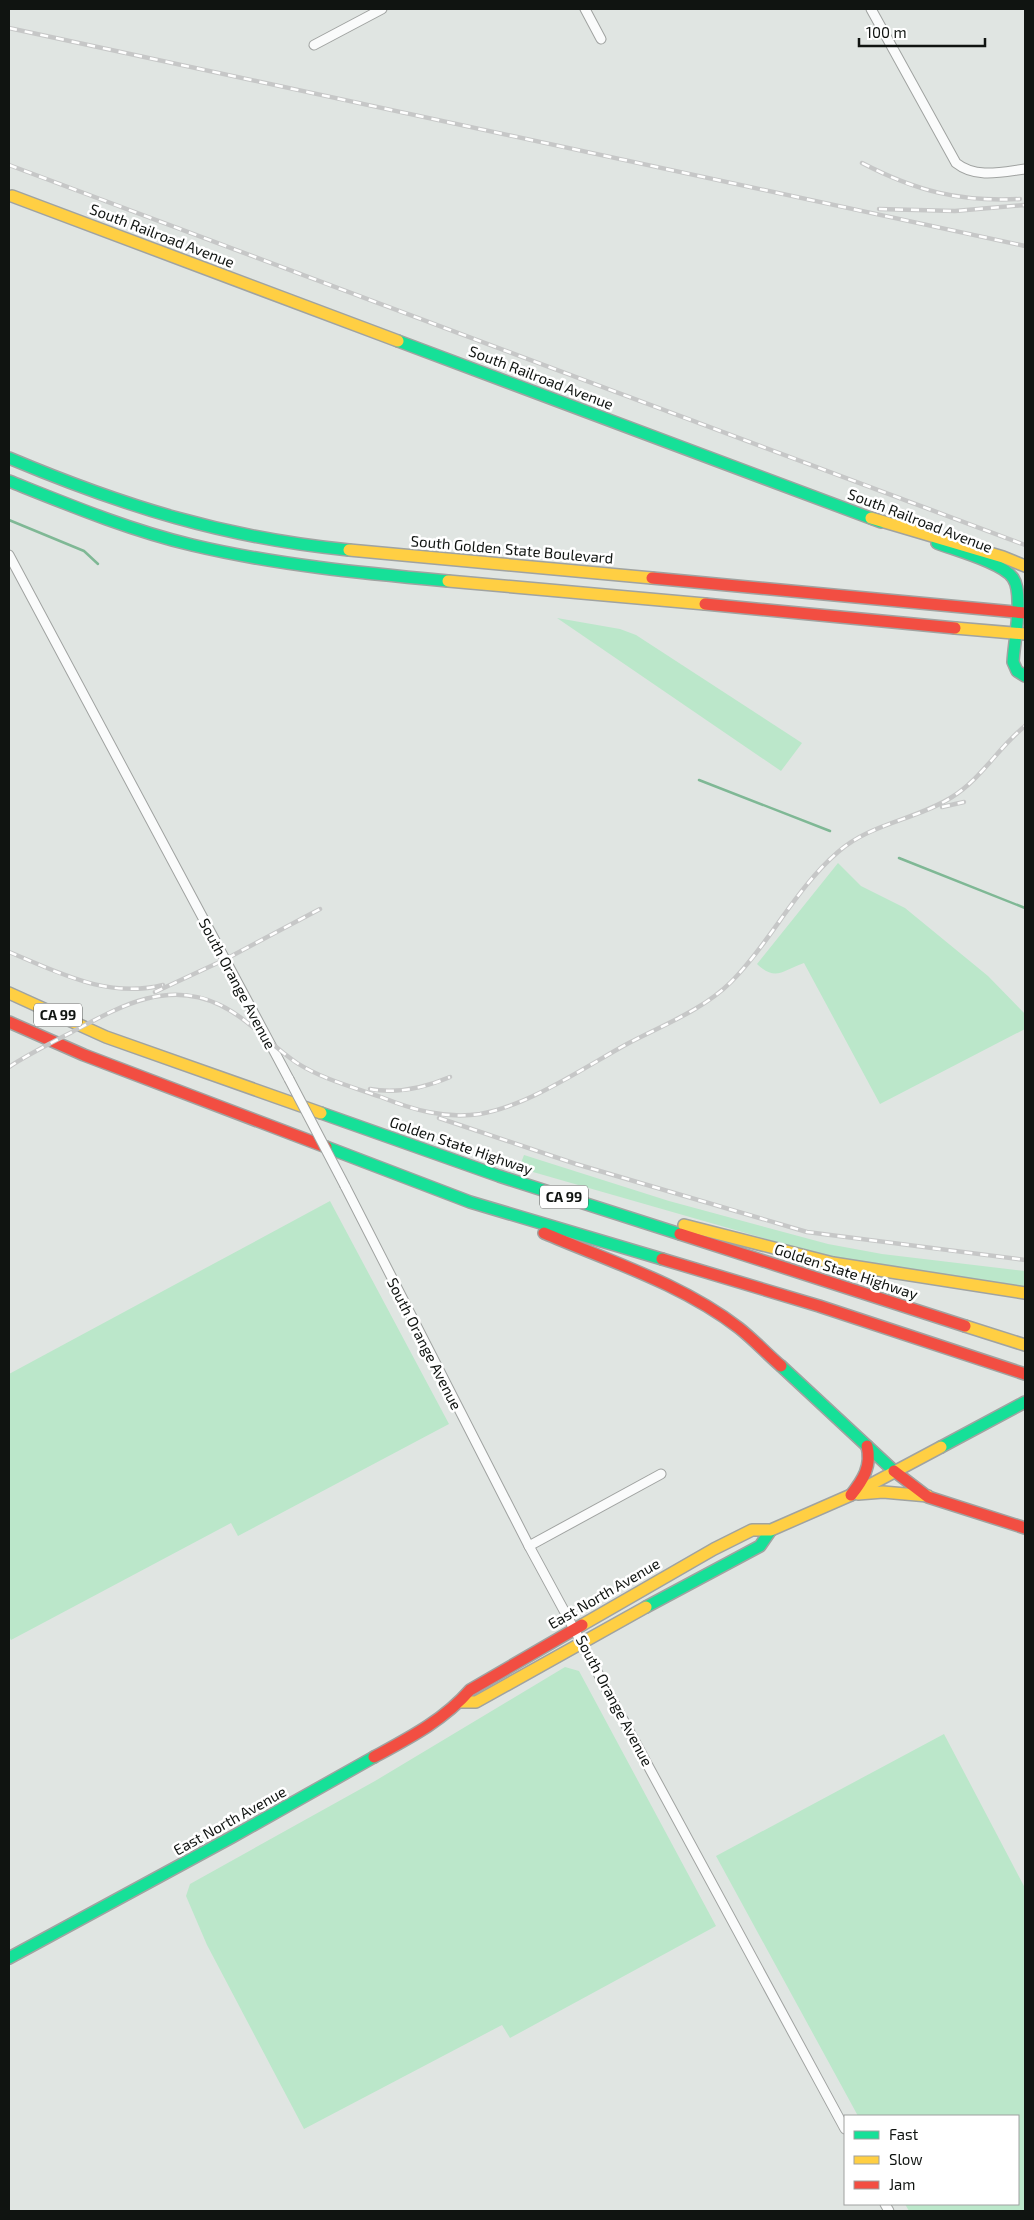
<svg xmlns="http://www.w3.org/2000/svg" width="1034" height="2220" font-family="'Exo 2',sans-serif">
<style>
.grass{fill:#bbe7ca}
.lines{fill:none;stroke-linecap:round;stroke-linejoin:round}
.stream{stroke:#7fb895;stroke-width:2.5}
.street-casing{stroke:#a0a3a1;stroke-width:11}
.fast-casing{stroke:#a0a3a1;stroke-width:14}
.slow-casing{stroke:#a0a3a1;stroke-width:14}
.jam-casing{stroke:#a0a3a1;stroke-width:14}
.street{stroke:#fafbfb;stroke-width:9}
.fast{stroke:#16e098;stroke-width:11}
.slow{stroke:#ffcf43;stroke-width:11}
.jam{stroke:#f24e42;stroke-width:11}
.rail-casing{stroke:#c6c7c7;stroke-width:4.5}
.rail{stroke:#fff;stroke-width:2.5;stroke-dasharray:8;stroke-linecap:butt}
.street-bridge-casing{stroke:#a0a3a1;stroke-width:11;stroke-linecap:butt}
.street-bridge{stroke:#fafbfb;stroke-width:9}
.labels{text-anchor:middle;stroke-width:5;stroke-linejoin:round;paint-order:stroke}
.shield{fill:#fff;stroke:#585a58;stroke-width:1}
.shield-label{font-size:14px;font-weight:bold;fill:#101411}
.street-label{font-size:15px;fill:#101411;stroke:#fff}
</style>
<rect width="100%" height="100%" fill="#e0e5e2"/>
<g class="grass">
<polygon points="557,618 620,629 636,635 802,743 781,771"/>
<path d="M838,863L861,886L905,908L988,976L1025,1014V1029L880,1104L804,963C783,970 776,982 757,964Z"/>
<polygon points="524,1155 669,1201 828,1244 882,1254 1025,1271 1025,1287 822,1255 519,1168"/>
<polygon points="330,1201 449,1424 238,1536 231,1523 11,1640 9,1636 9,1374"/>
<polygon points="565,1667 579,1671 716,1926 510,2038 502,2025 304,2129 207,1945 186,1896 190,1884 375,1781"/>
<polygon points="944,1734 1025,1888 1025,2211 909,2211 905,2204 1018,2204 1018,2116 858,2116 716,1856"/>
</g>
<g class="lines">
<g class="stream">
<polyline points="9,520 84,551 98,564"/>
<polyline points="699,780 830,831"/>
<polyline points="899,858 1025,908"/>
</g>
<g class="street-casing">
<g id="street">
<polyline points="585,9 601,39"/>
<path d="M871,9L956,163C976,179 1002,172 1025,169"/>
<polyline points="314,45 382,9"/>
<polyline points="9,555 289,1079"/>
<polyline points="345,1186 529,1546 845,2129"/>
<polyline points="529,1546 661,1474"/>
<polyline points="885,2204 889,2211"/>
</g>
</g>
<g class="fast-casing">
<g id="fast">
<polyline points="398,341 881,522"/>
<path d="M9,458C123,506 225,538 349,550"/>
<path d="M9,481C69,505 129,530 192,545C276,565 362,573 448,581"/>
<path d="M937,543C955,550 1003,563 1013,578C1024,594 1014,642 1013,662L1017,671L1025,676"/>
<polyline points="321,1113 499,1176 680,1234"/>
<polyline points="326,1147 470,1202 662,1259"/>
<polyline points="781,1366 894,1471"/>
<polyline points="941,1447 1025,1402"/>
<polyline points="646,1607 760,1546 771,1530"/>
<polyline points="9,1958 232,1837 374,1757"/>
</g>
</g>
<g class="slow-casing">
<g id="slow">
<polyline points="12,196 398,341"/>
<polyline points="871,518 1003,557 1025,566"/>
<polyline points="349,550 652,578"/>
<polyline points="448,581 705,604"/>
<polyline points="955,628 1025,634"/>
<polyline points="9,993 106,1037 321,1113"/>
<polyline points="684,1225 833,1263 1025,1293"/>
<polyline points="965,1326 1025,1345"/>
<polyline points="858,1494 883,1492 928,1496"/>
<polyline points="582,1625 714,1549 752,1530 771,1530 851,1495 941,1447"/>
<polyline points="461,1702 476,1702 646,1607"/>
</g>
</g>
<g class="jam-casing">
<g id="jam">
<polyline points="652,578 1025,613"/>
<polyline points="705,604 955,628"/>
<polyline points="9,1022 84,1055 326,1147"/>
<path d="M544,1233C609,1261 682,1284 739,1328C753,1339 767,1354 781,1366"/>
<polyline points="680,1234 965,1326"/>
<polyline points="662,1259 819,1306 1025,1374"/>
<polyline points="894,1471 928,1497 1025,1528"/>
<path d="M851,1495C863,1480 872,1466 867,1446"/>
<path d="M374,1757C409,1738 444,1720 470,1690L582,1625"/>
</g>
</g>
<use href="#street" class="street"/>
<use href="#fast" class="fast"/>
<use href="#slow" class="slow"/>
<use href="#jam" class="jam"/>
<g class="rail-casing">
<g id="rail">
<polyline points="9,28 1025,246"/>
<path d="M862,163C916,191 959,202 1020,199"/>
<polyline points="9,165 1025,545"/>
<polyline points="879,209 955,211 1025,205"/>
<polyline points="942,807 964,802"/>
<path d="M9,952C58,972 107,999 163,985"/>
<polyline points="155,992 224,960 320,909"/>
<path d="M9,1067C29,1054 51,1043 72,1032C119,1007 167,979 220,1005C249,1019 270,1045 297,1063C322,1079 353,1087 381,1097C413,1110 445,1119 480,1114C528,1106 585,1067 627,1044C661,1026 703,1010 731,982C770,943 795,889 838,852C871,823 916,820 952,797C981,779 998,748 1025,726"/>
<path d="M370,1089C398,1094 424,1088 450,1077"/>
<polyline points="439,1118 576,1164 807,1232 1025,1260"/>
</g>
</g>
<use href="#rail" class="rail"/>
<g class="street-bridge-casing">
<polyline id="street-bridge" points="289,1079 345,1186"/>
</g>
<use href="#street-bridge" class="street-bridge"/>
</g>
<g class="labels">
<g class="shield">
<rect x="34" y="1003.5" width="48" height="23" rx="4"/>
<rect x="540" y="1185.5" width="48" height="23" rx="4"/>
</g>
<g class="shield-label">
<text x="58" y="1020">CA 99</text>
<text x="564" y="1202">CA 99</text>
</g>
<g class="street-label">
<text transform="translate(162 236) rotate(21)" y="5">South Railroad Avenue</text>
<text transform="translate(541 378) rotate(21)" y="5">South Railroad Avenue</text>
<text transform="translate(920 521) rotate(21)" y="5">South Railroad Avenue</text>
<text transform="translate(512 550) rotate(5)" y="5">South Golden State Boulevard</text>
<text transform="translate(237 984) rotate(62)" y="5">South Orange Avenue</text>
<text transform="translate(461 1146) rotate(19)" y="5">Golden State Highway</text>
<text transform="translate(846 1272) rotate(18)" y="5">Golden State Highway</text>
<text transform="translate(424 1344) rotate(63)" y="5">South Orange Avenue</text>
<text transform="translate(604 1594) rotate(-30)" y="5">East North Avenue</text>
<text transform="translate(614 1701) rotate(62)" y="5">South Orange Avenue</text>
<text transform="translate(230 1821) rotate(-29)" y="5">East North Avenue</text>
</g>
</g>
<rect width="1034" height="2220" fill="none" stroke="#101411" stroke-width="20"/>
<rect x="844" y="2115" width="175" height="90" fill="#ffffff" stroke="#9fa1a0"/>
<rect x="854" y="2131" width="25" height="8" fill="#16e098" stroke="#9fa1a0"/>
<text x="889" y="2140" font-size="15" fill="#101411">Fast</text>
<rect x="854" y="2156" width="25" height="8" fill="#ffcf43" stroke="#9fa1a0"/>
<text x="889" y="2165" font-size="15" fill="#101411">Slow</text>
<rect x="854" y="2181" width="25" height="8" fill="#f24e42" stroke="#9fa1a0"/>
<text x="889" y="2190" font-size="15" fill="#101411">Jam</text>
<path d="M859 38v8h126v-8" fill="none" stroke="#101411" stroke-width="2.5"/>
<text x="866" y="38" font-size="15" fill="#101411" stroke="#ffffff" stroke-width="4" paint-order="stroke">100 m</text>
</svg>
